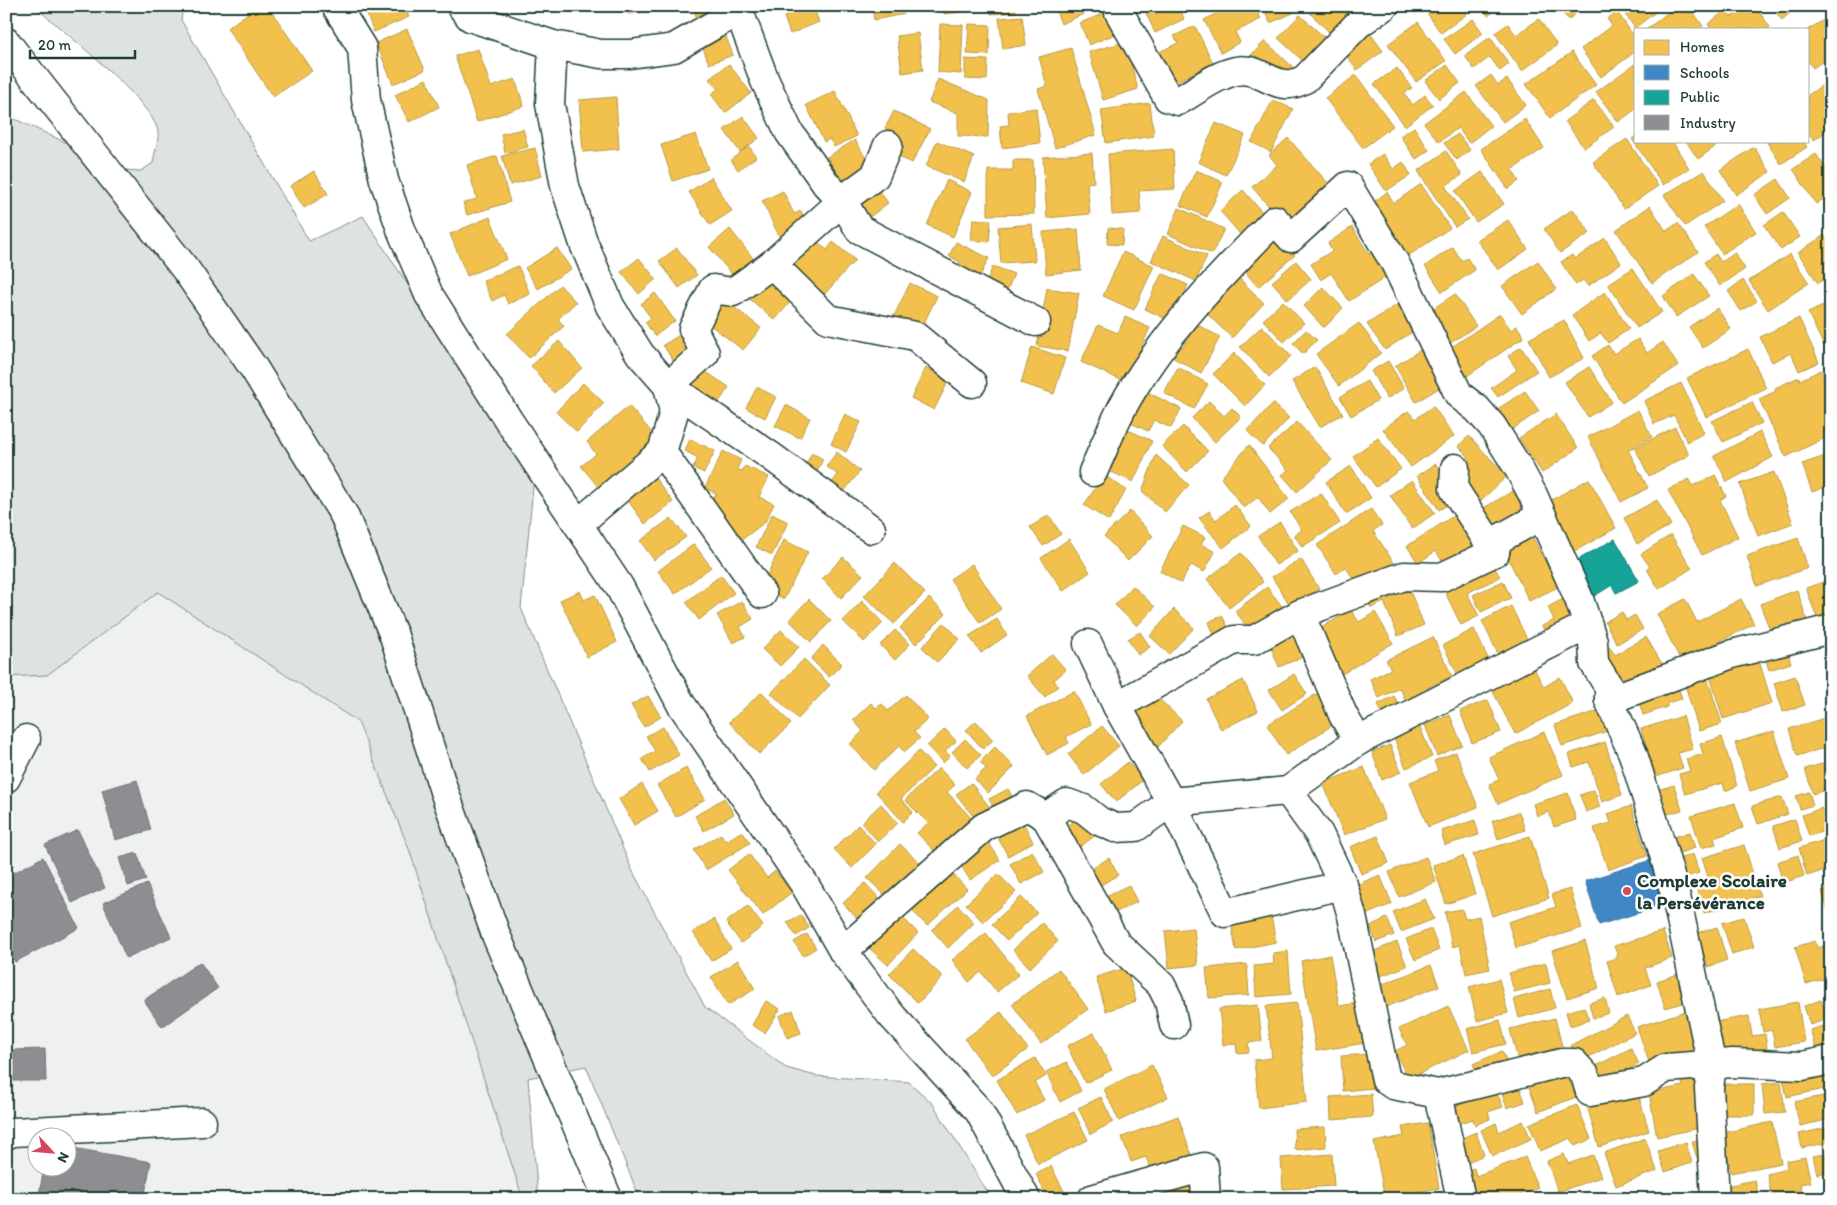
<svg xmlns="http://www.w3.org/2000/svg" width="1837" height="1205" font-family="Itim,sans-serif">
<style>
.built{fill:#eef1f0;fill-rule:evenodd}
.green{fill:#dee3e2;stroke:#7e908b}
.homes{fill:#f2c14e;stroke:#b39946}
.schools{fill:#3f88c5;stroke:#35729a}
.public{fill:#17a398;stroke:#19847a}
.industry{fill:#8d8d92;stroke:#6c7576}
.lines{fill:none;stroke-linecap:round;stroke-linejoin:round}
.minor-casing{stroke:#1f3d34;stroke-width:31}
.major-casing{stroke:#1f3d34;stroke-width:31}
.minor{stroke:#fff;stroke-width:28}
.major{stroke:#fff;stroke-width:28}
.poi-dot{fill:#d1495b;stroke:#fff;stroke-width:2}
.labels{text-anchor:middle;stroke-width:5;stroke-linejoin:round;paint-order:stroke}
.poi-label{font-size:19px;font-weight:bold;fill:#1f3d34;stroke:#fff;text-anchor:start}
</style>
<rect width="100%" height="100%" fill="#fff"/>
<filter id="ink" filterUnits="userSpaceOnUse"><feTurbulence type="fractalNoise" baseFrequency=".02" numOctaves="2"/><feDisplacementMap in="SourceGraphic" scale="10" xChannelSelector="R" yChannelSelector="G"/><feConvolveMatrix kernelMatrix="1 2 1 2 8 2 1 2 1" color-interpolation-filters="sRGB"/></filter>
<g filter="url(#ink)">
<path class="built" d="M158,592L358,722L409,849L523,1199H6V677L47,675ZM38,1138H68V1168H38Z"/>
<path class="green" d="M34,6H183L181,20L309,241L363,216L534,478L521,608L632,870L705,1007L786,1068L816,1076L909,1082L933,1104L992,1199H640L586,1066L528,1078L538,1199H523L409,849L358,722L158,592L47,675L6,677V115L126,170L141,171L153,163C154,154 159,141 158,132C154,102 59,28 34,6Z"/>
<g class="homes">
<polygon points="258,6 268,6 312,71 273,97 227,28"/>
<polygon points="363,6 404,6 409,17 374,32"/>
<polygon points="475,6 511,6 479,17"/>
<polygon points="627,6 652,6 653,11 628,14"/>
<polygon points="693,6 727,6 697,20"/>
<polygon points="783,6 813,6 819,22 790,34 784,17 787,16"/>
<polygon points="872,6 903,6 904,14 874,20"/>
<polygon points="943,6 985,6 985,9 944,14"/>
<polygon points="991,6 1015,6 1016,12 991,14"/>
<polygon points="1054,6 1086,6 1088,12 1061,24"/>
<polygon points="1143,6 1179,6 1184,19 1155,33"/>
<polygon points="1230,6 1254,6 1261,19 1235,32 1240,42 1221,53 1204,20"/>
<polygon points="1263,6 1290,6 1293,13 1270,23"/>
<polygon points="1317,6 1350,6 1354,10 1331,34 1310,13"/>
<polygon points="1422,6 1462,6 1467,14 1441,33"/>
<polygon points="1481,6 1501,6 1488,16"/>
<polygon points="1556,6 1582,6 1569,20"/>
<polygon points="1619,6 1663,6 1635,28"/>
<polygon points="1676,6 1689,6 1703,26 1699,29 1647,29"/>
<polygon points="1746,6 1755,6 1770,27 1768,29 1711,29 1708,24 1726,10 1731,17"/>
<polygon points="1771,6 1798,6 1782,20"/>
<polygon points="1110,11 1118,33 1089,45 1080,23"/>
<polygon points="1617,12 1636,39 1636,51 1601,77 1581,49 1612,26 1607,19"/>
<polygon points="1300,15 1325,38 1303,61 1278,38"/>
<polygon points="1831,15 1831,72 1823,61 1813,68 1808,62 1808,30"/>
<polygon points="1022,16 1026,45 1003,49 999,18"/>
<polygon points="1473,19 1483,33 1455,54 1444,39"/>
<polygon points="1539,19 1557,45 1522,71 1495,33 1508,24 1516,35"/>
<polygon points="1418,22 1446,61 1416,82 1388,44"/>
<polygon points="940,24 963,25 961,74 938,72"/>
<polygon points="969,24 990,25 989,55 967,54"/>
<polygon points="1195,26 1213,63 1168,86 1153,55 1178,43 1174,36"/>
<polygon points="407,29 425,70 393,84 376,43"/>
<polygon points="723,29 733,55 709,64 699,37"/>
<polygon points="918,33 923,70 902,73 897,36"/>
<polygon points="1370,33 1383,51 1357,70 1344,52"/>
<polygon points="1490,37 1509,64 1500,71 1490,57 1474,69 1465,56"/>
<polygon points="1265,41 1295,69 1282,83 1251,55"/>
<polygon points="1125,42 1138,89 1103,100 1089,52"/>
<polygon points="1071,48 1096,135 1055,148 1038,89 1047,86 1039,57"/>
<polygon points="478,49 491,87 515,79 524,106 477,122 455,56"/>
<polygon points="1572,52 1596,85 1550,118 1526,84"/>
<polygon points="965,59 988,60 987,80 965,79"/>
<polygon points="1636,63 1636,109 1618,122 1596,92"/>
<polygon points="729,64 751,93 725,113 711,94 718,89 709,79"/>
<polygon points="1447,65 1460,83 1439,99 1425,81"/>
<polygon points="1397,68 1412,88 1404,93 1413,105 1425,95 1433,105 1405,126 1374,84"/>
<polygon points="1356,75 1393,126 1363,148 1325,98"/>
<polygon points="1491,75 1498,85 1507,79 1526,105 1503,122 1476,86"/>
<polygon points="426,79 439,107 409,122 395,95"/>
<polygon points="938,79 989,100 988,137 958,136 958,113 929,102"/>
<polygon points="1823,85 1831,97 1831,128 1814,140 1808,132 1808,95"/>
<polygon points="835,91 857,136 834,147 830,139 824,142 806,105"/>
<polygon points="1466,92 1491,126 1469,143 1458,128 1439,142 1424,123"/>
<polygon points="616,97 619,149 583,152 579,100"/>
<polygon points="1273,100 1293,109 1271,152 1251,142"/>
<polygon points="1594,100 1614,127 1584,148 1565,121"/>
<polygon points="1150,103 1154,136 1106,143 1101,110"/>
<polygon points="1036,108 1040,143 1002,148 1000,126 1009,125 1008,112"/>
<polygon points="894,111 930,129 912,163 895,155 893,133 885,128"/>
<polygon points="743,116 759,138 740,152 724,130"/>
<polygon points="1525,119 1544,148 1512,170 1519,181 1508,189 1481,149"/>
<polygon points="1216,123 1245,135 1226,175 1198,162"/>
<polygon points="1414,127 1429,150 1416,159 1400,136"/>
<polygon points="523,129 528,147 505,153 501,134"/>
<polygon points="696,134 708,169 673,181 661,145"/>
<polygon points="1458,134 1470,150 1457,160 1444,143"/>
<polygon points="1636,136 1636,141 1672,141 1689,168 1663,185 1632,139"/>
<polygon points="1288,138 1336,192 1291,232 1252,187 1277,165 1269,155"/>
<polygon points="1627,139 1658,186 1624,209 1593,162"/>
<polygon points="855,140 873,170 845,186 827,157"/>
<polygon points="937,141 974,157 964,182 926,166"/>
<polygon points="1686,141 1723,141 1698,159"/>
<polygon points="1766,141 1803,141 1807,147 1781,164"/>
<polygon points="749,146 756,157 738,170 731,160"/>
<polygon points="1754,147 1770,172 1736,195 1720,170"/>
<polygon points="535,148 542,176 510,185 502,156"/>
<polygon points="1173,149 1175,189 1139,191 1141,213 1112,215 1108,154"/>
<polygon points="1446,151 1462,175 1445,186 1468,219 1455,227 1418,171"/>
<polygon points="1092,153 1094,182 1087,183 1090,214 1047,218 1043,157"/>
<polygon points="1383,154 1393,169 1403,162 1411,175 1386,191 1368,164"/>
<polygon points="1816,154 1831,176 1831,194 1816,204 1793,169"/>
<polygon points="497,156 510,202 467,215 463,203 477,199 467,165"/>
<polygon points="1013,160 1033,160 1034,214 988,215 988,170 1013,170"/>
<polygon points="1196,170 1223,182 1207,217 1180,205"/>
<polygon points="314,171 328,194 304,208 290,186"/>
<polygon points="1704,171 1723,201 1685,226 1664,195"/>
<polygon points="1482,172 1504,204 1476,222 1455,191"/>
<polygon points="711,177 732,211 710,225 689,192"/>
<polygon points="1778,179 1790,198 1767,214 1754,195"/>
<polygon points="947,180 972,192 953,237 927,225"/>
<polygon points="873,182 888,203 867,219 852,197"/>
<polygon points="1421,184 1450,228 1405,258 1370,205 1387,192 1394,203"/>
<polygon points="1243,190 1268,219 1245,240 1220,211"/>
<polygon points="783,191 794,214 801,211 808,225 780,238 762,201"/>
<polygon points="1738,204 1756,232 1722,254 1704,227"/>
<polygon points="1650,206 1666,231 1678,223 1698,252 1652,283 1616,230"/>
<polygon points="1179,208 1224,229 1212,254 1168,234"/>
<polygon points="1573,209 1590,233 1560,253 1544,229"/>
<polygon points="1783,212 1800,237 1781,250 1764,225"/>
<polygon points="490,217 507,259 467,276 450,234"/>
<polygon points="973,219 991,220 989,242 971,240"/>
<polygon points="1508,220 1528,249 1498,270 1477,240"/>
<polygon points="1032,224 1035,261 1001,263 998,227"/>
<polygon points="1352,227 1369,254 1379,248 1394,272 1349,301 1331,273 1321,280 1311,264 1332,251 1328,243"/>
<polygon points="1108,228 1123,229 1122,245 1107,244"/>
<polygon points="730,229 760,267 740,284 709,247"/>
<polygon points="1078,229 1081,270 1046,274 1043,232"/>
<polygon points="1276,234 1295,255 1258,287 1240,266"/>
<polygon points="810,235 827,250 833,242 855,260 823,296 785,263"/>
<polygon points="1824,235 1831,245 1831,275 1818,283 1798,253"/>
<polygon points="1163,236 1207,256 1196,281 1151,261"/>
<polygon points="1605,238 1621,263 1588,286 1583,280 1576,285 1561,262 1572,255 1575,259"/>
<polygon points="956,242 989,258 975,286 953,276 960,262 949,256"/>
<polygon points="1453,247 1462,261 1467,258 1475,270 1442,292 1425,266"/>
<polygon points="557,248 571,269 538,289 525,268"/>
<polygon points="677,248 697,275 679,288 659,261"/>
<polygon points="1123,252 1154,266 1134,310 1103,296"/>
<polygon points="1735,253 1745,269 1720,286 1704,262 1716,254 1721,262"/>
<polygon points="1790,254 1809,283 1768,310 1749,281"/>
<polygon points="639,258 656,279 639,294 621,272"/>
<polygon points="1296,261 1311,279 1288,300 1272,282"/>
<polygon points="1538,261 1556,289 1522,314 1502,286"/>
<polygon points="518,266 530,294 508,304 504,295 492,301 483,281"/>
<polygon points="993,266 1014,274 1006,293 985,285"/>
<polygon points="1633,268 1662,312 1637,328 1608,284"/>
<polygon points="767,271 796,295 775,320 746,296"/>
<polygon points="1162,273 1188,285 1172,322 1145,309"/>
<polygon points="1694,274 1709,296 1676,317 1663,296"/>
<polygon points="1239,278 1264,303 1232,338 1206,313"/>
<polygon points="1743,280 1757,301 1741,311 1728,291"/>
<polygon points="910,283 937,296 921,329 894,316"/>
<polygon points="560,285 576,302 558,319 564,326 529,358 507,334"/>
<polygon points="1323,287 1343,308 1324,328 1304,306"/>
<polygon points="1047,288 1079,293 1068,351 1037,346"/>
<polygon points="1605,292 1629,329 1608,343 1601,333 1589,341 1572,315"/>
<polygon points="655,293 675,321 655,336 645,322 651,318 641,304"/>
<polygon points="1455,294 1476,326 1446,346 1425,314"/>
<polygon points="722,298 761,328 743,350 705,321"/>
<polygon points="1283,301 1304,323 1284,342 1263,320"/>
<polygon points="1831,302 1831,361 1808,313"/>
<polygon points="1398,304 1415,330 1385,350 1367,324"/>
<polygon points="1717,308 1731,329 1703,348 1689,327"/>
<polygon points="1500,314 1511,330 1517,326 1524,337 1464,378 1446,351"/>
<polygon points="1125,317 1150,328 1125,382 1081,362 1098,325 1118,333"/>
<polygon points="1799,318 1819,362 1799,371 1791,353 1772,362 1760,337"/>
<polygon points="1564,320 1584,358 1549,377 1529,339"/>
<polygon points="1359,323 1381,353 1339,386 1316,354"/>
<polygon points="1196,324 1220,337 1201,373 1168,355 1175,342 1183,347"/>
<polygon points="1262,326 1291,356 1269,377 1240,347"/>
<polygon points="1306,330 1317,340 1303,354 1293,343"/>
<polygon points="681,334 696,356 678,368 663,345"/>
<polygon points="1638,339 1647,353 1663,342 1678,366 1622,403 1592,356 1608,345 1614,354"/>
<polygon points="559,341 582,368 554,393 531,366"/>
<polygon points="1032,347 1065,358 1054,394 1021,383"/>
<polygon points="1521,347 1537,371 1498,397 1491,388 1517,370 1508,356"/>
<polygon points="1422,349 1444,385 1416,402 1395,366"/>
<polygon points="1748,349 1766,388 1706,417 1687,378"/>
<polygon points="1234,353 1265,385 1245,406 1213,374"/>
<polygon points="1388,361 1404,388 1387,399 1371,371"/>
<polygon points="1178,367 1208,384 1194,409 1164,393"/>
<polygon points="1315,367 1343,414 1320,427 1292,381"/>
<polygon points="1589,367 1612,402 1588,417 1565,382"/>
<polygon points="700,368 729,387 717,405 688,385"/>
<polygon points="926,368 949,380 934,410 911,398"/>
<polygon points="1821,370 1831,391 1831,435 1786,457 1759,399 1776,391 1775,388 1799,377 1800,380"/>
<polygon points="1367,381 1378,400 1351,416 1340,397"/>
<polygon points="583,383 604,403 577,432 556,412"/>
<polygon points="1681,383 1704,433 1687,442 1674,415 1654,424 1644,401"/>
<polygon points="757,387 776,397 765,418 746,408"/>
<polygon points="1525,391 1539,411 1504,435 1490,414"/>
<polygon points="1147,392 1181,409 1171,428 1154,420 1148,431 1131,423"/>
<polygon points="1209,401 1224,416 1232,408 1241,417 1215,442 1192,418"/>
<polygon points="1752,402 1762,423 1723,442 1712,421"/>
<polygon points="1273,403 1289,418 1263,446 1247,431"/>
<polygon points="786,405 810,418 800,438 775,426"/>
<polygon points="629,406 659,441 601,490 581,466 596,454 587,442"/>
<polygon points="1433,406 1454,436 1411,467 1383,429 1408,411 1415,419"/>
<polygon points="1638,410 1652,437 1628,450 1648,488 1621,502 1588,437"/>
<polygon points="845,414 861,422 846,452 831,444"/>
<polygon points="1556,414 1578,448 1542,473 1519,438"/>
<polygon points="1297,422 1332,460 1297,492 1282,475 1288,470 1268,448"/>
<polygon points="1183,426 1208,451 1187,472 1162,446"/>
<polygon points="1675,427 1689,455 1649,476 1635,448"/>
<polygon points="1124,428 1152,441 1133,482 1105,469"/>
<polygon points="1760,432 1773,457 1727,482 1714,456"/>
<polygon points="1469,436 1507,476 1477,504 1457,482 1458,466 1469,457 1458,446"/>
<polygon points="1378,438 1401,469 1376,487 1353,456"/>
<polygon points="690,439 715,451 704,473 693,468 698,458 685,451"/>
<polygon points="1249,445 1289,499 1270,514 1258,497 1244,508 1221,478"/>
<polygon points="723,451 741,460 737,469 742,471 745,466 769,477 759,497 774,504 765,522 735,545 704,504 717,494 705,488"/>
<polygon points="837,452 860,471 839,498 827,488 838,475 826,466"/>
<polygon points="812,453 823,459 815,476 803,469"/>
<polygon points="1831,454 1831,485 1812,492 1802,464"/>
<polygon points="1156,455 1189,485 1165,512 1142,491"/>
<polygon points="1436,464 1458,498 1439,510 1417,476"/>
<polygon points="1351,466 1371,498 1346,514 1326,482"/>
<polygon points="649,470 673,502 645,524 621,491"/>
<polygon points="1774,472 1793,523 1758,536 1740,484"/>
<polygon points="1104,475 1126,490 1109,521 1084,505"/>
<polygon points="1715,475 1726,496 1720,500 1738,537 1702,555 1668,490 1689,479 1692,486"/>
<polygon points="1589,479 1616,528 1573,552 1546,503"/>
<polygon points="1412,480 1435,513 1412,529 1390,495"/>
<polygon points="1513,491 1528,517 1495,536 1480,510"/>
<polygon points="1321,493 1340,523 1302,547 1294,535 1302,530 1290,512"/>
<polygon points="1657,500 1671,525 1637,544 1624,518"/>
<polygon points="1235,505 1251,526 1223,548 1199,518 1209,511 1216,520"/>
<polygon points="1371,509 1382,525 1373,531 1394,563 1358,587 1346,567 1336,574 1317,545"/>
<polygon points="1464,509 1484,540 1445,566 1436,551 1418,563 1407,546"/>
<polygon points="1130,511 1153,536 1128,561 1104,536"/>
<polygon points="772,514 788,522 772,555 756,547"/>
<polygon points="1049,515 1061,534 1043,546 1030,527"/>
<polygon points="671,518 686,537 654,560 640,541"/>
<polygon points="1280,522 1298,551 1276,565 1258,536"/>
<polygon points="1183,526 1205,537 1201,544 1215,552 1204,572 1191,565 1181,583 1160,571"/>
<polygon points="1529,530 1558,587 1529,601 1501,544"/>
<polygon points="1671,535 1692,568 1659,589 1647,569 1650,567 1641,554"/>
<polygon points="1798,538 1808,568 1757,586 1747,556"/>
<polygon points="1069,539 1090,572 1063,591 1041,558"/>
<polygon points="784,540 808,552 784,599 761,587"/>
<polygon points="694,544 711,567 675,594 658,571"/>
<polygon points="1241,553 1263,582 1229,608 1207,579"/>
<polygon points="843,557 863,575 841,598 822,579"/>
<polygon points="1301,559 1319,589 1291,607 1272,577"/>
<polygon points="1491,561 1500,577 1467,593 1479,616 1461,625 1442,586"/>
<polygon points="895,563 925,593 894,624 864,596"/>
<polygon points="972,564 1001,609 980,623 950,579"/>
<polygon points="721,575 734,593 699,620 686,602"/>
<polygon points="1405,579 1424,625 1398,636 1384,602 1371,608 1366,595"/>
<polygon points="1831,579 1831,617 1818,621 1806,588"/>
<polygon points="1503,581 1511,598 1481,612 1473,595"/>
<polygon points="1133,586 1155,607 1137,626 1115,605"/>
<polygon points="1267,587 1285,610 1253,634 1235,611"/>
<polygon points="1797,590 1807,620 1771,633 1760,604"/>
<polygon points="580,591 584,600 595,595 617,642 587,657 560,600"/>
<polygon points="929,598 946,614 916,644 900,628"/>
<polygon points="1565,598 1579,626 1549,641 1542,626 1554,620 1548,607"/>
<polygon points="809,599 831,621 811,642 789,620"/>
<polygon points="1685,599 1697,622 1741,599 1754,624 1681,661 1657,614"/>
<polygon points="742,601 753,619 740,627 745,637 733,643 717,615"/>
<polygon points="862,601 883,623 864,642 843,621"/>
<polygon points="1511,606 1527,639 1498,654 1482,621"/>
<polygon points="1174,609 1194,628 1169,654 1150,636"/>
<polygon points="1351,610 1359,622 1375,612 1393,643 1342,674 1316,631"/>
<polygon points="1622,612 1626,620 1635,615 1643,629 1617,644 1605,622"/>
<polygon points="1222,615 1229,630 1215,637 1209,622"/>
<polygon points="997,619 1007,635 981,653 969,636"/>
<polygon points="944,623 960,639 937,662 922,647"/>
<polygon points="1474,629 1493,669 1463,685 1443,645"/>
<polygon points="781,630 799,647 780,666 762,649"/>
<polygon points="895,630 910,644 895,660 880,645"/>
<polygon points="1295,631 1305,656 1279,667 1269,642"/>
<polygon points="1140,632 1150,647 1138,655 1128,639"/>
<polygon points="1433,637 1452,676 1427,688 1429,693 1407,704 1400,688 1379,698 1370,679 1391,669 1386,660"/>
<polygon points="1646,637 1664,667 1620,694 1597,653 1609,646 1615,655"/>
<polygon points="1785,643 1791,663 1769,670 1763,651"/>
<polygon points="823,645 842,664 829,677 811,659"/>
<polygon points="1756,651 1772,703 1723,719 1707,666"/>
<polygon points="1831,652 1831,671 1827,672 1823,653"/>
<polygon points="1052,654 1066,670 1054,680 1058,686 1045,697 1027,676"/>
<polygon points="804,659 830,685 798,719 771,693"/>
<polygon points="1530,661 1544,687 1560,677 1573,703 1515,734 1488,682"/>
<polygon points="1704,668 1722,724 1699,731 1682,675"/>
<polygon points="1294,674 1307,694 1282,710 1269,690"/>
<polygon points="1795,676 1805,705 1783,712 1774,683"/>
<polygon points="1243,680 1258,711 1221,730 1206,699"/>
<polygon points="1676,680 1682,699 1667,703 1667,707 1643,715 1636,692"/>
<polygon points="1323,690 1342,719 1286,755 1267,725"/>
<polygon points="1074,691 1091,724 1066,737 1069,743 1047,755 1027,716"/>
<polygon points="762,692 791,724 759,754 729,722"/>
<polygon points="1152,692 1182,721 1157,748 1127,719"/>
<polygon points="906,695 928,719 914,732 920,738 904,752 899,746 874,770 850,744 863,731 853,720 871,703 876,708 882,704 888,711"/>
<polygon points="648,696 661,717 644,727 631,705"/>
<polygon points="1394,696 1402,711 1385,720 1378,704"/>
<polygon points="1488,700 1501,732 1472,743 1460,711"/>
<polygon points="1601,710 1608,731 1562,746 1555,725"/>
<polygon points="1450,715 1462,745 1437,756 1425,725"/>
<polygon points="1683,716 1693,749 1678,753 1683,768 1656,777 1641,729"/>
<polygon points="1831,716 1831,730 1827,731 1831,746 1797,756 1789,729"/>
<polygon points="976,721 993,740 983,749 966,730"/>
<polygon points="1102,726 1119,746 1084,775 1068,754"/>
<polygon points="663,727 679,755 650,772 642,759 655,751 646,736"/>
<polygon points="1420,727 1432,757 1406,768 1394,738"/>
<polygon points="945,729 956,741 945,751 950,756 943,763 927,746"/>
<polygon points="1774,731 1789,779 1750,791 1735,743"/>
<polygon points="1544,732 1563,775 1498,804 1489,784 1499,780 1489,757"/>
<polygon points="1722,737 1737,786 1725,791 1723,783 1685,794 1679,774 1690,771 1686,759 1703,754 1700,744"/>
<polygon points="965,739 981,755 967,768 952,752"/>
<polygon points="1605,742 1622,795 1602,802 1589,762 1573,767 1569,754"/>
<polygon points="1390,745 1401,772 1382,780 1372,752"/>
<polygon points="995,747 1014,767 988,793 975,779 986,768 980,762"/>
<polygon points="919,751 934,767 901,799 913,812 903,822 876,792"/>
<polygon points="1456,752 1478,807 1428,827 1410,782 1438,771 1434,761"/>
<polygon points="1831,761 1831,788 1813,794 1805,769"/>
<polygon points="1128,762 1143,780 1116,802 1101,784"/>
<polygon points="1364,767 1385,819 1344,835 1323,783"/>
<polygon points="686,768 705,799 676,817 657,785"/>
<polygon points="939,768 955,785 947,792 972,819 936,853 917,833 928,823 905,800"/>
<polygon points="971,783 991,809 976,820 956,794"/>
<polygon points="642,784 658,811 634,825 619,799"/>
<polygon points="1674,785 1682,810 1661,816 1654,791"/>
<polygon points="1008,789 1016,804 997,814 989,799"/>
<polygon points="1594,790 1600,807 1586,812 1580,795"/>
<polygon points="1809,792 1813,805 1800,809 1796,796"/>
<polygon points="1568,793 1576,820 1554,827 1549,812 1537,816 1533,804"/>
<polygon points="1782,797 1788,814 1758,824 1752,806"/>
<polygon points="724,798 734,814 704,831 695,816"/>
<polygon points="1735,803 1743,828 1714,838 1716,844 1701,848 1691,816"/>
<polygon points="881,804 898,823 878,841 861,823"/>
<polygon points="1631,806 1647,856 1608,870 1594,828 1611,823 1608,814"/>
<polygon points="1822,808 1828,830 1809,836 1802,815"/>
<polygon points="1519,812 1525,830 1498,839 1492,821"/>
<polygon points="1084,813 1099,833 1078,848 1058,832"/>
<polygon points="1019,814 1033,842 1008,856 993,829"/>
<polygon points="1795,819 1802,841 1780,848 1773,826"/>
<polygon points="1475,820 1479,835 1445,845 1441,831"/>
<polygon points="858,825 876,844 852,868 834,849"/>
<polygon points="742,831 750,843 706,870 694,850 721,834 726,841"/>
<polygon points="1690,832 1695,848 1670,856 1665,840"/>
<polygon points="1378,836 1389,863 1361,874 1350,847"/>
<polygon points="1530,836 1549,898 1492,916 1473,854"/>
<polygon points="1831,838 1831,868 1807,876 1799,848"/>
<polygon points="987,840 1000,860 970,880 960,864 972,856 969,852"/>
<polygon points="900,844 922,865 889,899 867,878"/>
<polygon points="1744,845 1760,896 1704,913 1695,884 1709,880 1702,858"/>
<polygon points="1032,851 1044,872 1021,884 1010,864"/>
<polygon points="749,854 767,878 775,871 792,892 763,915 728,870"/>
<polygon points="1693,854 1699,873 1676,880 1670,862"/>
<polygon points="1798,855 1804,876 1783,883 1777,862"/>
<polygon points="1463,856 1475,894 1446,904 1433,865"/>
<polygon points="1426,857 1436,882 1399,897 1389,872"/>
<polygon points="1109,858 1118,875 1094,889 1085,872"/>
<polygon points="948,869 967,889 927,926 908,906"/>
<polygon points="998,874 1016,892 983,922 966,904"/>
<polygon points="1380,875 1392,904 1365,915 1354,886"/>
<polygon points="865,883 884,903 861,923 843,903"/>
<polygon points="1129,885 1137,902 1104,918 1097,900"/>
<polygon points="1831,888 1831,921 1822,891"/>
<polygon points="1570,889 1582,928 1516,948 1508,922 1556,907 1552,894"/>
<polygon points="1021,897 1037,913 1007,941 992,924"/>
<polygon points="1425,899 1434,919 1401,932 1393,912"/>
<polygon points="958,905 974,923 948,948 932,930"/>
<polygon points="748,906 763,926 741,943 726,922"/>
<polygon points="1462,909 1465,919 1479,916 1490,969 1466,974 1460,945 1452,947 1445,912"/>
<polygon points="898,913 918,933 888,965 867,946"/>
<polygon points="801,915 809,928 796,936 787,922"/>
<polygon points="1271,915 1276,942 1236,950 1231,922"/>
<polygon points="1744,917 1754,947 1732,954 1722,923"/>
<polygon points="1387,918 1394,935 1376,942 1370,926"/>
<polygon points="714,919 731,949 711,961 693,932"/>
<polygon points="1042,923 1058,941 1030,968 1013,950"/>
<polygon points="1717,927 1727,960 1708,967 1697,933"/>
<polygon points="1194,928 1198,965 1169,968 1165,931"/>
<polygon points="1431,929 1439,950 1415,960 1406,939"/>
<polygon points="1663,931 1672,958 1645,968 1651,985 1618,997 1607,961 1618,957 1614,946"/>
<polygon points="986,933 1019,974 997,992 981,972 969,982 952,960"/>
<polygon points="807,934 816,948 803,956 794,942"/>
<polygon points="1585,941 1599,988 1567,998 1552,951"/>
<polygon points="1815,941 1817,948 1831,944 1831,977 1806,984 1795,947"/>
<polygon points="1397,942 1407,966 1378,977 1369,953"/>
<polygon points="913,949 943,977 918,1003 889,974"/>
<polygon points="1288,951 1291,994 1256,997 1254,966 1274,964 1273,953"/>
<polygon points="1330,955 1339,1006 1358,1003 1365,1043 1316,1051 1301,961"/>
<polygon points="738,960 755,989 728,1005 711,977"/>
<polygon points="1546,963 1550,983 1514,992 1509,973"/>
<polygon points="1247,964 1249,995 1209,998 1206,968"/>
<polygon points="1431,965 1439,986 1386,1007 1378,986"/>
<polygon points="1126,968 1136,1001 1106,1011 1096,977"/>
<polygon points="1059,969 1088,1009 1041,1044 1012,1004"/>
<polygon points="1681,973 1690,1001 1665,1008 1657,981"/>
<polygon points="1499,979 1508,1013 1477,1021 1469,987"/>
<polygon points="1550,989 1555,1008 1519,1018 1514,999"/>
<polygon points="1831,991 1831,1016 1824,994"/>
<polygon points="1605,998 1609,1013 1593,1018 1589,1003"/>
<polygon points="1821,1000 1828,1019 1810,1025 1804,1006"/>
<polygon points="766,1001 780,1009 765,1033 752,1025"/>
<polygon points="1798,1002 1804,1042 1775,1047 1772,1030 1763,1032 1759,1009"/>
<polygon points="1297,1003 1307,1102 1259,1108 1254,1060 1272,1058 1266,1006"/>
<polygon points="1258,1005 1262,1041 1248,1043 1249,1052 1237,1053 1236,1044 1223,1045 1219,1009"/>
<polygon points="1448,1006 1469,1050 1408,1079 1395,1051 1407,1045 1399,1029"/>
<polygon points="1584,1007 1589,1020 1570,1026 1566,1012"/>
<polygon points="793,1010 801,1033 787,1038 779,1016"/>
<polygon points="1689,1010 1706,1051 1651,1068 1637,1027"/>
<polygon points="1001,1012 1028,1049 992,1076 965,1039"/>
<polygon points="1627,1016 1635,1033 1579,1062 1571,1045"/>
<polygon points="1749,1016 1752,1036 1765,1034 1767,1048 1721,1056 1715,1022"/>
<polygon points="1555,1018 1563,1050 1518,1061 1510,1029"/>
<polygon points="1500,1020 1506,1044 1473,1052 1467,1029"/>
<polygon points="1823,1026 1825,1034 1831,1032 1831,1048 1817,1052 1810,1030"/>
<polygon points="1094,1033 1112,1070 1085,1083 1067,1046"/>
<polygon points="1631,1048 1639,1064 1602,1083 1594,1067"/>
<polygon points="1502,1051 1508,1065 1479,1078 1473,1064"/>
<polygon points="1371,1054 1373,1088 1343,1091 1341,1056"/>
<polygon points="1035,1058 1046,1076 1035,1083 1044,1100 1017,1115 997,1080"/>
<polygon points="1067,1062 1081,1091 1060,1102 1046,1072"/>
<polygon points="1152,1065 1168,1097 1119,1121 1104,1089"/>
<polygon points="1825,1070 1829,1088 1787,1097 1783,1079"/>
<polygon points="1566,1072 1576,1097 1538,1112 1529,1087"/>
<polygon points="1698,1075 1709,1126 1657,1137 1649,1093 1683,1086 1681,1079"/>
<polygon points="1517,1079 1525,1102 1507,1108 1499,1086"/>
<polygon points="1781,1082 1785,1112 1765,1114 1762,1084"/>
<rect x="1719" y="1084" width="35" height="31"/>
<polygon points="1496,1091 1503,1107 1488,1112 1490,1119 1475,1125 1473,1119 1460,1123 1454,1107"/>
<polygon points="1371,1094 1373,1117 1331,1120 1330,1097"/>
<polygon points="1623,1094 1626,1101 1639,1097 1649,1131 1599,1147 1585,1099"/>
<polygon points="1828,1095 1831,1119 1800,1126 1794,1102"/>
<polygon points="1101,1097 1113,1122 1091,1134 1078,1108"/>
<polygon points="1577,1105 1591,1139 1575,1146 1571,1138 1540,1151 1529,1124"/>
<polygon points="1074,1112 1088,1140 1038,1164 1024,1135"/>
<polygon points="1178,1116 1194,1163 1154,1178 1146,1157 1131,1162 1122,1137"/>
<polygon points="1523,1121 1531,1139 1492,1156 1481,1130 1496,1123 1499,1132"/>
<polygon points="1772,1122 1781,1163 1731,1173 1723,1133"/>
<polygon points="1428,1123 1439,1188 1413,1193 1414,1199 1385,1199 1374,1142 1404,1136 1402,1127"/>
<polygon points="1325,1127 1326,1147 1295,1150 1294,1129"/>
<polygon points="1831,1127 1831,1142 1802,1148 1799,1134"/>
<polygon points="1476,1132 1484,1155 1463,1164 1455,1141"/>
<polygon points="1705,1137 1711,1158 1698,1161 1692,1142"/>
<polygon points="1645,1138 1657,1171 1616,1186 1604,1153"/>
<polygon points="1686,1142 1692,1163 1665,1172 1658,1151"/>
<polygon points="1831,1153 1831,1171 1817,1174 1813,1156"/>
<polygon points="1332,1154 1334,1186 1283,1189 1281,1158"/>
<polygon points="1564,1154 1568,1164 1593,1155 1601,1177 1558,1192 1547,1161"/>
<polygon points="1525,1157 1538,1188 1511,1199 1475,1199 1464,1172 1474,1168 1476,1176"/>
<polygon points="1805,1157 1811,1182 1800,1184 1803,1199 1772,1199 1767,1174 1787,1169 1786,1161"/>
<polygon points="1051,1166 1066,1195 1059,1199 1048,1199 1036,1174"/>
<polygon points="1189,1174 1196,1194 1184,1199 1149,1199 1146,1190"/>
<polygon points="1755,1180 1759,1199 1728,1199 1726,1186"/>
</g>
<polygon class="schools" points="1651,860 1664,905 1599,925 1585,881"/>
<g class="public">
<polygon points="1615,539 1639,581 1616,593 1612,585 1586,601 1567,566"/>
<polygon points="1615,539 1639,581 1616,593 1612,585 1586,601 1567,566"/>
</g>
<g class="industry">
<polygon points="137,780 151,830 115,840 102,790"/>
<polygon points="78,830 105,888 72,903 45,845"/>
<polygon points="137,853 146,880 128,886 119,858"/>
<polygon points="43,857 79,928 15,962 6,945 6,877"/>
<polygon points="147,884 171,937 126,958 103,903"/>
<polygon points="200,962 218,988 162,1027 144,1000"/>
<polygon points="45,1049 46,1081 13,1081 13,1050"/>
<polygon points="68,1147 151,1162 144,1199 62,1199 39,1194 44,1168 68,1168"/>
</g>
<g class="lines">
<g class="minor-casing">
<g id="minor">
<polyline points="336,6 362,48 366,100 384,180 402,232 429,295 509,421 619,586 681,704 805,885 843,951 891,1015 979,1111 1026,1199"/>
<polyline points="461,6 470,17 553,45 601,54 630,54 674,48 738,11"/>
<polyline points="737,6 765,81 789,132 826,184 843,202 859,229 1036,322"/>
<path d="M1119,12L1168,98L1178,101C1196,91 1216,75 1236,71C1262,65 1276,96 1305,79L1358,24L1384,6"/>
<polyline points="553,45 550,104 565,186 584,244 610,306 640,354 668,386 772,457 871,529"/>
<polyline points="772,264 828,319 915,336 972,383"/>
<polyline points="662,452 762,594"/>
<polyline points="1455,468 1454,489 1495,552"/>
<path d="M1093,472C1103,450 1112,427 1123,406C1162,335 1219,277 1275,220L1291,238L1348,186L1395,263L1459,395L1477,409L1492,426L1519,469L1533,495L1579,599L1593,641L1594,663L1609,687V700L1633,754L1663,851L1677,901L1712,1066L1709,1088L1715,1199"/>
<polyline points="578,524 662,452 674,412 668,386 705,353 693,329 713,289 733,292 772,264 849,195 875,176 888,145"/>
<polyline points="1300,614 1343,715 1358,741"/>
<polyline points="1088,644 1117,706 1171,802 1225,913 1343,885"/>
<polyline points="1609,700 1732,654 1831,629"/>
<polyline points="1117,706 1234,640 1254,640 1300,614 1404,576 1442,577 1495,552 1497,540 1541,516"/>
<polyline points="6,778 26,739"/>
<polyline points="1288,791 1319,834 1343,885 1352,916 1386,1080 1393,1085 1438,1094 1561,1063 1574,1063 1585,1075 1590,1092 1644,1082 1666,1068 1733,1063 1802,1066 1831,1060"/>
<polyline points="1046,817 1067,803 1084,809 1099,821 1115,828 1136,827 1171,802 1288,791 1358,741 1588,625"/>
<polyline points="843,951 984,827 1027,806 1046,817 1116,943 1161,985 1169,1001 1174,1025"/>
<polyline points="1438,1094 1461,1199"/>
<polyline points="6,1135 13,1132 202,1122"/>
<polyline points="1092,1199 1204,1167 1206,1199"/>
</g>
</g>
<g class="major-casing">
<polyline id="major" points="6,42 186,270 255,370 344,515 394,636 444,791 496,935 608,1199"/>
</g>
<use href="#minor" class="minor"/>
<use href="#major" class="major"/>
</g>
</g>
<circle class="poi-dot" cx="1627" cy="891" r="5"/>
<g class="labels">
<g class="poi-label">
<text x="1637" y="887">Complexe Scolaire<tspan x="1637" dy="22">la Persévérance</tspan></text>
</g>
</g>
<rect width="1837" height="1205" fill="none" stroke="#fff" stroke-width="25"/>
<rect x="12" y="12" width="1812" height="1180" fill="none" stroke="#1f3d34" stroke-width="2" filter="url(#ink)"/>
<rect x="1634" y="28" width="175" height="115" fill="#ffffff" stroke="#a5b1ae"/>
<rect x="1644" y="40" width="25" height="15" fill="#f2c14e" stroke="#a5b1ae"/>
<text x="1680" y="52" font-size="15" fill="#1f3d34">Homes</text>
<rect x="1644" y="65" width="25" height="15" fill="#3f88c5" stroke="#a5b1ae"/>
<text x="1680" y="78" font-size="15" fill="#1f3d34">Schools</text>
<rect x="1644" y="90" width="25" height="15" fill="#17a398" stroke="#a5b1ae"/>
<text x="1680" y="102" font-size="15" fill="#1f3d34">Public</text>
<rect x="1644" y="115" width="25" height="15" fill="#8d8d92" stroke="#a5b1ae"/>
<text x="1680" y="128" font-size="15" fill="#1f3d34">Industry</text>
<g transform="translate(52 1152) rotate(116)"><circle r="24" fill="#ffffff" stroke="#a5b1ae"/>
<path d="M0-4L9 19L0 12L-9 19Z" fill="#d1495b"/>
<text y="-8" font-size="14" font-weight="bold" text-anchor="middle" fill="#1f3d34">N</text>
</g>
<path d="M30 50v8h105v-8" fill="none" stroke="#1f3d34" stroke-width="2.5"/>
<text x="38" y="50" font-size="15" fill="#1f3d34" stroke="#ffffff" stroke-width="4" paint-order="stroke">20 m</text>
</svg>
